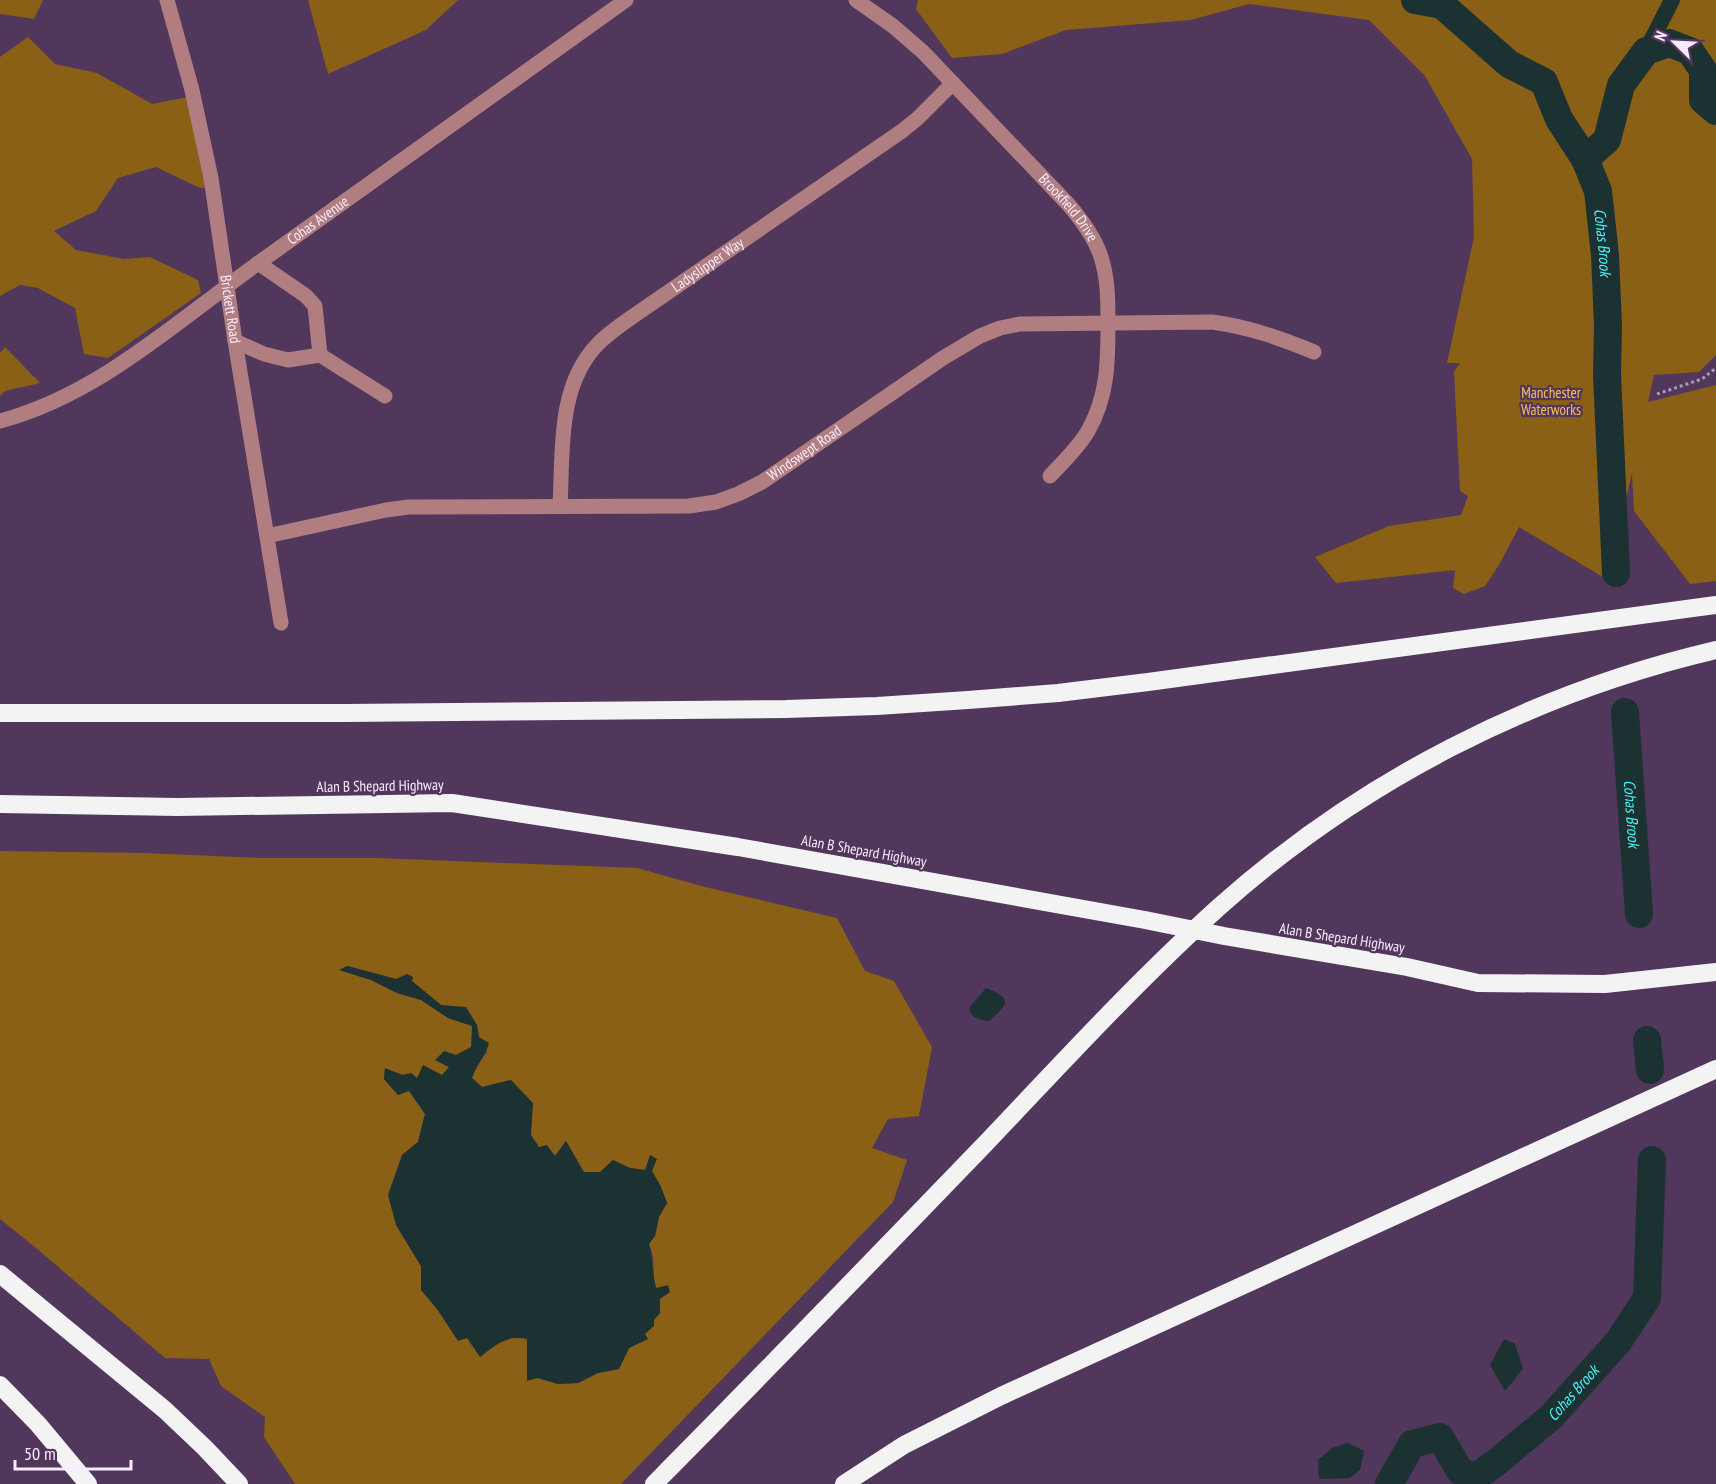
<svg xmlns="http://www.w3.org/2000/svg" width="1716" height="1484" font-family="'PT Sans Narrow',sans-serif">
<style>
.green{fill:#896016;fill-rule:evenodd}
.water{fill:#1c3232}
.lines{fill:none;stroke-linecap:round;stroke-linejoin:round}
.canal{stroke:#1c3232;stroke-width:16}
.river{stroke:#1c3232;stroke-width:28}
.path{stroke:#ac99b3;stroke-width:3;stroke-dasharray:3 3;stroke-linecap:butt}
.minor{stroke:#b07e80;stroke-width:15}
.highway{stroke:#f3f3f3;stroke-width:18}
.labels{text-anchor:middle;stroke-width:4.5;stroke-linejoin:round;paint-order:stroke}
.street-label{font-size:15px;fill:#f9ecfe;stroke:#51375b}
.park-label{font-size:15px;fill:#fdbe5b;stroke:#51375b}
.water-label{font-size:16px;font-style:italic;fill:#48f4f7;stroke:#51375b}
</style>
<rect width="100%" height="100%" fill="#51375b"/>
<g class="green">
<polygon points="0,0 43,0 34,19 0,14"/>
<polygon points="308,0 458,0 426,30 328,74"/>
<polygon points="918,0 1716,0 1716,355 1699,372 1654,375 1648,402 1716,385 1716,581 1690,584 1634,511 1632,473 1608,580 1519,527 1499,565 1485,586 1464,594 1453,588 1455,570 1336,583 1315,557 1389,526 1461,515 1468,496 1460,491 1454,372 1460,363 1447,363 1474,237 1472,159 1425,76 1369,20 1249,4 1191,20 1066,30 1002,54 952,58 916,9"/>
<polygon points="28,37 55,64 97,73 152,104 193,96 212,187 200,188 156,167 118,178 96,211 54,231 76,250 124,259 150,257 198,280 201,293 108,358 84,354 75,308 38,288 20,285 0,296 0,57"/>
<polygon points="5,347 40,383 5,391 0,396 0,353"/>
<path d="M0,851L144,853L260,858H376L637,868L705,887L837,918L865,971L894,981L932,1047L919,1116L888,1119L872,1148L907,1160L893,1202L621,1484H295L264,1437L265,1417L221,1386L209,1359L165,1358L36,1248L0,1219ZM347,966L396,979L411,981L441,1005L477,1025L479,1037L487,1052L477,1065L472,1078L482,1087L511,1080L531,1135L539,1148L555,1156L566,1141L583,1172H600L613,1160L630,1168L652,1171L661,1187L667,1203L659,1217L655,1236L649,1243L653,1256L654,1280L660,1299V1313L654,1320L644,1334L647,1339L629,1348L619,1369L598,1373L578,1383L558,1384L538,1378L527,1339L514,1336L496,1344L466,1338L437,1309L421,1290V1266L396,1225L402,1155L418,1142L425,1114L409,1090L398,1095L384,1079L385,1069L417,1079L442,1076L449,1067L435,1060L456,1055L472,1047V1026L448,1018L421,1000L397,993L371,980L340,970Z"/>
</g>
<g class="water">
<path d="M347,966L396,979L407,974L413,977L412,981L441,1005L466,1007L477,1025L479,1037L489,1043C486,1056 476,1065 472,1078L482,1087L511,1080L533,1103L531,1135L539,1147L547,1145L555,1156L566,1141L584,1172H600L613,1160L630,1168L645,1170L650,1155L657,1159L652,1171L661,1187L667,1203L659,1217L655,1236L649,1244C653,1258 652,1273 656,1288L668,1285L670,1292L660,1299V1313L654,1320V1326L645,1334L648,1339L629,1348L619,1369L598,1373L578,1383L558,1384L538,1378L527,1381V1339C506,1335 496,1345 480,1357L467,1338L458,1341L437,1309L421,1290V1266L396,1225L388,1195L402,1155L418,1142L425,1114L409,1091L398,1095L384,1079L385,1068L402,1075L411,1073L417,1078L423,1065L442,1075L449,1067L435,1060L444,1051L456,1055L471,1047L472,1026L448,1018L421,1000L397,993L371,980L339,970Z"/>
<path d="M986,988C1014,999 1008,1004 989,1021C980,1020 971,1018 969,1008Z"/>
<polygon points="1504,1339 1515,1344 1523,1369 1505,1391 1490,1365"/>
<polygon points="1348,1443 1364,1451 1360,1470 1350,1478 1319,1479 1318,1460 1332,1448"/>
</g>
<g class="lines">
<polyline class="canal" points="1646,51 1672,0"/>
<g class="river">
<path id="s1" d="M1415,0L1442,5L1509,64L1544,82L1559,119L1585,159L1598,191L1605,255L1608,325L1607,375L1616,573"/>
<polyline points="1585,159 1607,140 1621,85 1646,51 1669,43 1690,51 1703,70 1703,100 1716,111"/>
<path id="s2" d="M1625,712L1639,914"/>
<polyline points="1647,1040 1650,1070"/>
<path id="s3" d="M1389,1484L1412,1444L1440,1437L1460,1471L1475,1478L1498,1461L1551,1417L1618,1342L1647,1298L1652,1160"/>
</g>
<polyline class="path" points="1657,394 1702,379 1716,368"/>
<g class="minor">
<path id="s4" d="M167,0L192,90L211,178L235,341L281,623"/>
<path id="s5" d="M856,0L893,26L923,52L1068,204C1081,219 1093,235 1100,254C1108,277 1108,299 1108,323C1108,361 1108,396 1088,431C1078,448 1063,462 1050,476"/>
<polyline points="258,263 306,296 315,306 320,355 385,396"/>
<polyline points="235,341 264,354 288,360 320,355"/>
<path id="s6" d="M0,421C98,395 176,322 257,264C380,176 503,88 626,0"/>
<path id="s7" d="M560,506C563,453 557,388 596,346C606,335 619,326 632,317L902,131L918,118L953,83"/>
<path id="s8" d="M267,536L386,510L409,507L689,506L716,502L738,494L762,482L943,358L980,336L1000,328L1020,324L1212,322C1249,327 1280,338 1314,352"/>
</g>
<g class="highway">
<polyline points="0,713 345,713 786,709 877,706 968,700 1058,693 1148,682 1716,605"/>
<polyline points="0,804 178,807 452,803 738,847 1145,920 1224,936 1407,967 1478,983 1605,984 1716,972"/>
<polyline points="0,1274 165,1410 205,1448 239,1484"/>
<polyline points="0,1385 38,1424 88,1484"/>
<path d="M654,1484C766,1371 876,1257 986,1143C1062,1063 1137,981 1219,907C1360,781 1532,693 1716,650"/>
<polyline points="844,1484 904,1445 1001,1396 1716,1069"/>
</g>
</g>
<g class="labels">
<g class="street-label">
<text dy="5" stroke="none"><textPath href="#s5" startOffset="298">Brookfield Drive</textPath></text>
<text dy="5" stroke="none"><textPath href="#s6" startOffset="378">Cohas Avenue</textPath></text>
<text dy="5" stroke="none"><textPath href="#s7" startOffset="306">Ladyslipper Way</textPath></text>
<text dy="5" stroke="none"><textPath href="#s4" startOffset="316">Brickett Road</textPath></text>
<text dy="5" stroke="none"><textPath href="#s8" startOffset="554">Windswept Road</textPath></text>
<text transform="translate(380 786) rotate(-1)" y="5">Alan B Shepard Highway</text>
<text transform="translate(864 851) rotate(10)" y="5">Alan B Shepard Highway</text>
<text transform="translate(1342 938) rotate(9)" y="5">Alan B Shepard Highway</text>
</g>
<g class="park-label">
<text x="1551" y="398">Manchester<tspan x="1551" dy="17">Waterworks</tspan></text>
</g>
<g class="water-label">
<text dy="6" stroke="none"><textPath href="#s1" startOffset="330">Cohas Brook</textPath></text>
<text dy="6" stroke="none"><textPath href="#s2" startOffset="102">Cohas Brook</textPath></text>
<text dy="6" stroke="none"><textPath href="#s3" startOffset="261">Cohas Brook</textPath></text>
</g>
</g>
<g transform="translate(1674 42) rotate(294)" stroke="#51375b" stroke-width="4.5" paint-order="stroke">
<path d="M0-4.5L10 22L0 15L-10 22Z" fill="#f9ecfe"/>
<text y="-9" font-size="16" font-weight="bold" text-anchor="middle" fill="#f9ecfe">N</text>
</g>
<path d="M15 1460v9h116v-9" fill="none" stroke="#f9ecfe" stroke-width="3"/>
<text x="24" y="1460" font-size="18" fill="#f9ecfe" stroke="#51375b" stroke-width="4.5" paint-order="stroke">50 m</text>
</svg>
